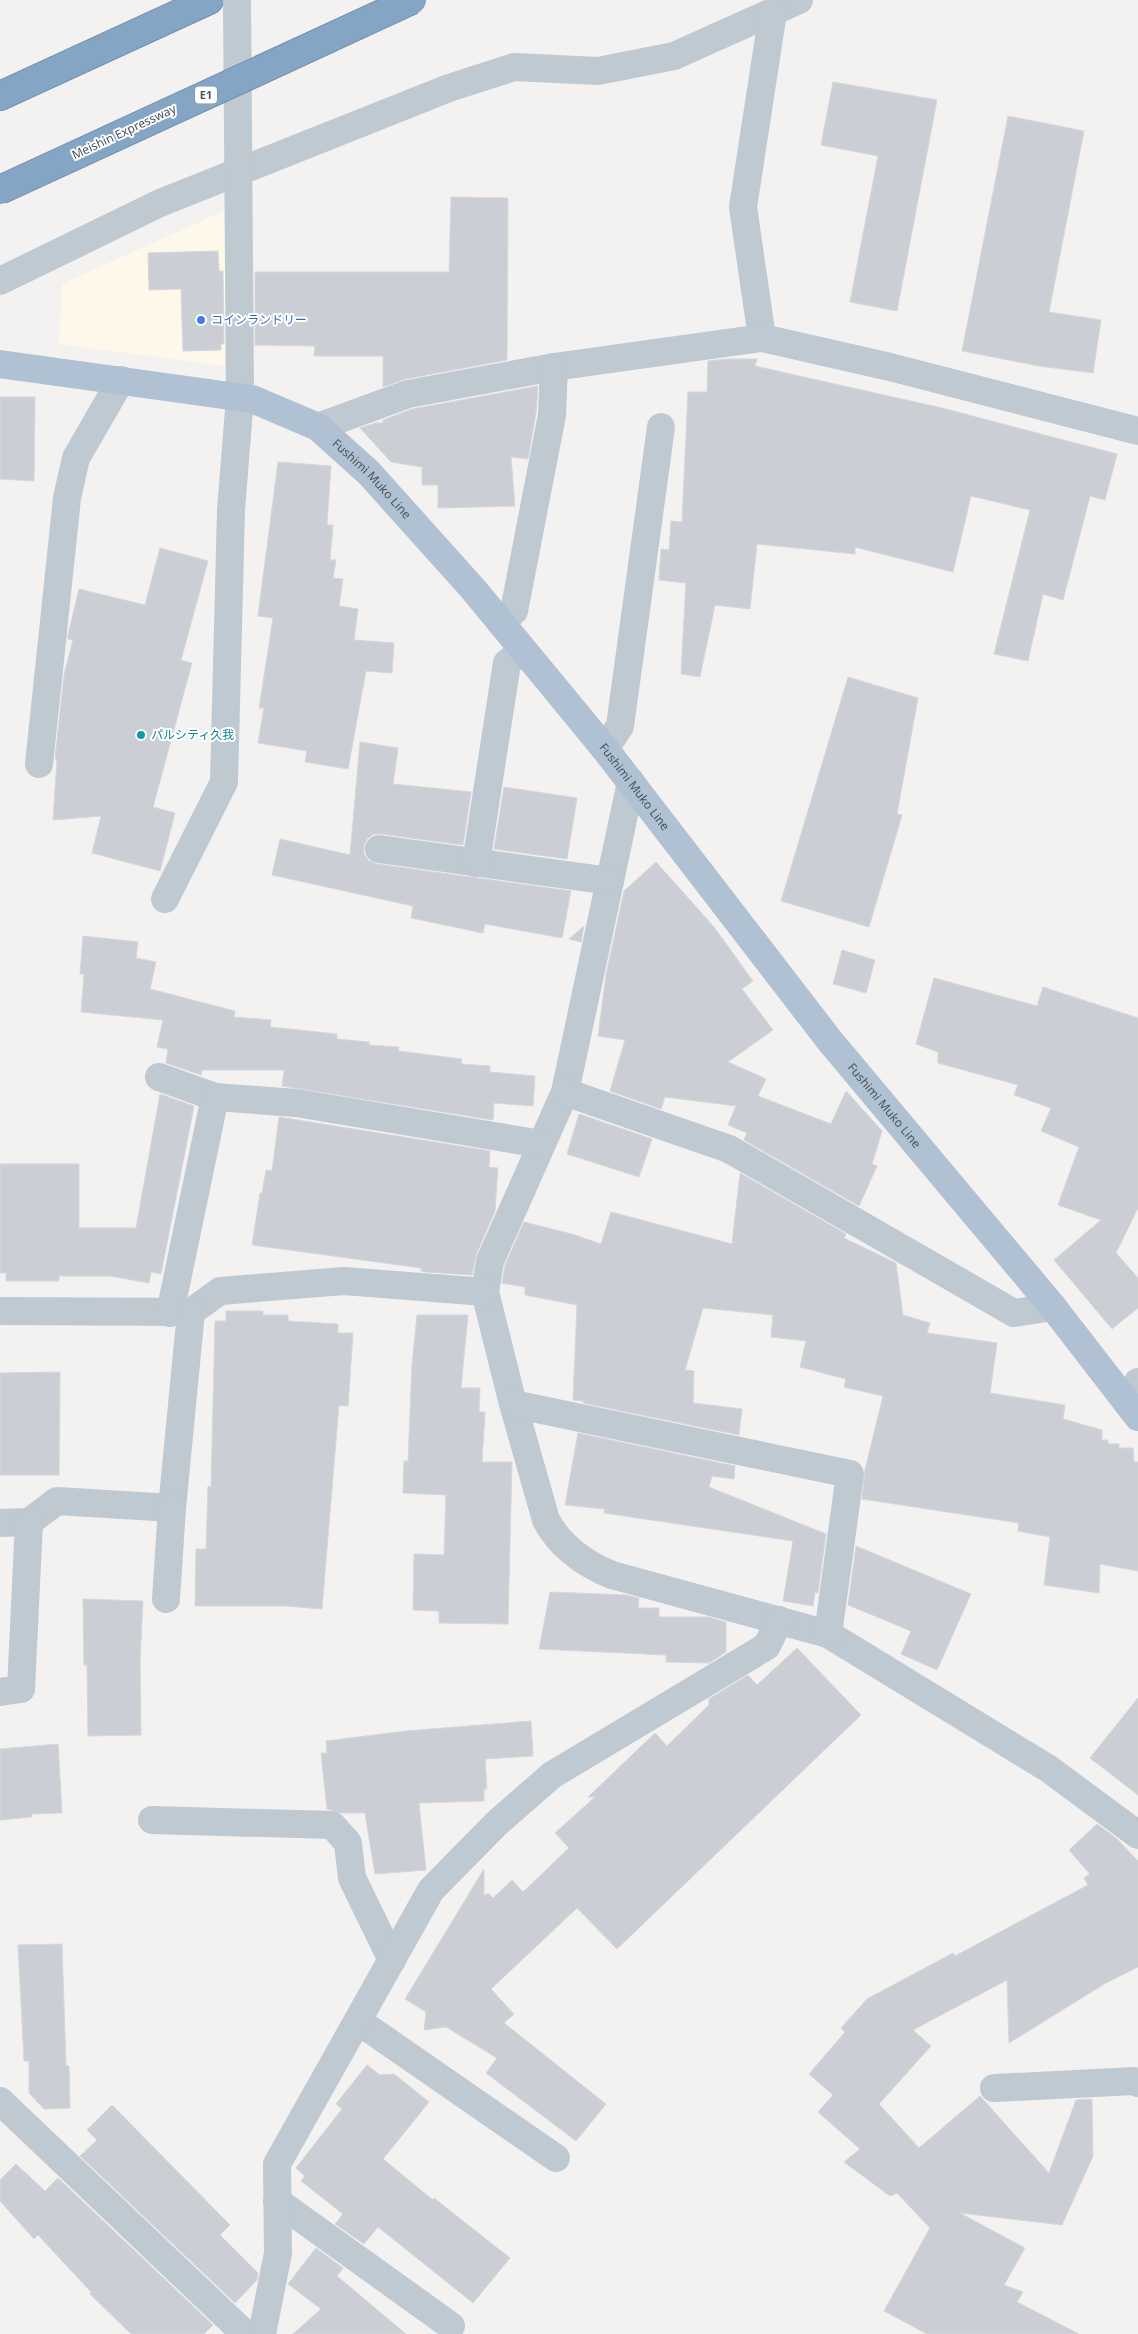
<svg xmlns="http://www.w3.org/2000/svg" width="1138" height="2334" font-family="'Noto Sans','Noto Sans JP',sans-serif">
<style>
.commercial{fill:#fef8eb}
.building{fill:#cbced4;stroke:#d5d7dd}
.lines{fill:none;stroke-linecap:round;stroke-linejoin:round}
.highway-casing{stroke:#7090b0;stroke-width:30}
.minor{stroke:#bec9d2;stroke-width:28}
.major{stroke:#afc1d2;stroke-width:28}
.highway{stroke:#85a5c4;stroke-width:28}
.highway-bridge-casing{stroke:#7090b0;stroke-width:30;stroke-linecap:butt}
.highway-bridge{stroke:#85a5c4;stroke-width:28}
.shop-dot{fill:#3f7fe0;stroke:#fff;stroke-width:2}
.culture-dot{fill:#0f9aa8;stroke:#fff;stroke-width:2}
.labels{text-anchor:middle;stroke-width:4;stroke-linejoin:round;paint-order:stroke}
.shield{fill:#fff;stroke:#7e8890;stroke-width:1}
.shield-label{font-size:11px;font-weight:bold;fill:#475561}
.street-label{font-size:12px;fill:#475561;stroke:#fff}
.shop-label{font-size:12px;fill:#366cbe;stroke:#fff;text-anchor:start}
.culture-label{font-size:12px;fill:#0d838f;stroke:#fff;text-anchor:start}
</style>
<rect width="100%" height="100%" fill="#f4f1f1"/>
<polygon class="commercial" points="226,210 225,366 59,344 62,284"/>
<g class="building">
<polygon points="833,82 937,100 897,311 850,302 878,156 821,145"/>
<polygon points="1008,116 1084,131 1049,312 1101,320 1093,373 1039,366 962,351"/>
<polygon points="451,197 508,198 507,360 405,379 383,387 383,356 314,356 315,346 255,345 255,272 449,272"/>
<polygon points="218,251 219,271 223,271 224,344 221,344 221,350 183,351 181,289 149,290 148,253"/>
<polygon points="727,359 757,359 755,366 942,408 1117,454 1105,500 1090,496 1063,600 1043,594 1028,661 994,654 1030,510 971,496 953,572 855,547 855,554 757,544 750,609 715,605 700,677 681,674 686,583 659,580 661,549 669,550 671,521 682,522 688,392 707,392 708,361"/>
<polygon points="538,386 536,413 528,459 511,457 515,506 438,508 438,485 422,485 422,467 391,462 360,428 375,423 383,423 383,420 412,409"/>
<polygon points="0,397 35,397 34,481 0,479"/>
<polygon points="278,462 331,466 327,525 333,525 330,560 336,560 333,578 343,579 339,606 358,609 354,640 394,643 392,673 366,671 348,769 305,762 307,751 258,743 264,708 259,708 273,618 258,616"/>
<polygon points="160,548 208,561 181,660 192,663 153,807 175,813 160,871 92,853 101,816 53,820 57,759 55,759 64,675 73,640 68,639 68,635 79,589 145,605"/>
<polygon points="848,677 918,698 897,814 902,815 869,927 781,901"/>
<polygon points="360,742 398,748 393,784 471,792 463,845 381,834 374,834 367,839 364,846 364,854 369,861 377,864 571,891 562,938 485,924 483,933 411,918 413,906 272,875 280,839 350,855"/>
<polygon points="504,787 577,798 567,859 494,849"/>
<polygon points="656,862 714,927 753,981 742,989 773,1030 728,1062 766,1079 758,1096 831,1124 846,1091 882,1131 872,1164 877,1166 859,1206 744,1140 747,1133 728,1125 736,1106 665,1097 661,1109 610,1091 625,1040 598,1036 606,975 624,891"/>
<polygon points="584,926 581,942 569,939"/>
<polygon points="83,936 138,942 136,958 156,962 150,989 235,1011 234,1017 271,1020 270,1027 337,1034 337,1039 369,1042 369,1045 399,1047 398,1051 462,1059 461,1064 490,1066 490,1072 535,1076 533,1106 494,1103 493,1120 282,1086 284,1070 202,1070 201,1075 166,1063 168,1049 157,1047 163,1020 81,1012 84,974 80,974"/>
<polygon points="842,950 875,960 866,993 833,984"/>
<polygon points="934,978 1037,1006 1043,987 1138,1018 1138,1208 1116,1253 1138,1278 1138,1308 1112,1329 1054,1260 1101,1220 1058,1205 1079,1147 1041,1131 1051,1108 1014,1095 1018,1085 938,1063 938,1052 916,1044"/>
<polygon points="160,1094 194,1106 161,1274 151,1272 149,1283 110,1276 59,1276 59,1281 6,1281 6,1273 0,1273 0,1164 79,1164 79,1228 136,1228"/>
<polygon points="579,1114 652,1139 639,1177 567,1154"/>
<polygon points="279,1117 490,1151 489,1167 498,1168 495,1211 476,1255 472,1275 426,1272 421,1271 421,1268 252,1245 260,1193 262,1193 266,1170 272,1171"/>
<polygon points="740,1173 846,1234 844,1238 896,1263 903,1315 930,1323 927,1333 997,1343 990,1393 1065,1405 1063,1419 1102,1430 1102,1440 1108,1440 1108,1444 1119,1444 1119,1448 1133,1448 1134,1462 1138,1462 1138,1571 1100,1564 1099,1593 1044,1585 1050,1537 1018,1531 1019,1523 862,1499 865,1470 883,1396 844,1387 846,1379 800,1367 806,1341 771,1337 773,1315 703,1308 685,1370 694,1371 693,1403 742,1409 739,1435 583,1403 584,1401 573,1400 577,1305 525,1295 525,1287 502,1283 505,1265 524,1222 572,1234 601,1244 611,1212 732,1244"/>
<polygon points="226,1311 263,1311 263,1315 288,1315 288,1321 338,1324 338,1333 353,1333 348,1406 339,1405 322,1609 286,1606 195,1606 196,1549 206,1549 208,1486 211,1487 215,1321 226,1321"/>
<polygon points="417,1315 468,1315 461,1388 480,1388 479,1412 485,1412 482,1462 512,1462 508,1624 439,1623 439,1611 413,1610 414,1554 444,1555 446,1495 403,1493 404,1461 408,1461 412,1365"/>
<polygon points="60,1372 59,1475 0,1475 0,1373"/>
<polygon points="578,1433 735,1466 734,1479 712,1476 709,1487 826,1534 818,1593 815,1592 813,1606 783,1601 793,1541 604,1513 605,1509 565,1505"/>
<polygon points="856,1546 971,1594 937,1670 901,1654 911,1631 848,1605"/>
<polygon points="550,1592 626,1595 639,1598 638,1608 659,1608 659,1617 708,1617 726,1622 726,1652 709,1663 666,1662 666,1655 539,1649"/>
<polygon points="83,1599 143,1601 140,1661 141,1735 88,1736 87,1665 84,1665"/>
<polygon points="797,1648 861,1715 617,1949 577,1908 491,1989 514,2014 504,2023 606,2104 576,2141 486,2073 497,2058 446,2027 424,2030 426,2012 405,1999 484,1869 484,1896 488,1893 493,1898 512,1880 523,1892 569,1848 555,1833 595,1797 588,1797 655,1733 667,1746 709,1705 709,1699 748,1675 757,1685"/>
<polygon points="1138,1698 1138,1795 1090,1758"/>
<polygon points="531,1721 533,1756 485,1759 487,1789 484,1789 484,1801 419,1803 426,1870 375,1874 365,1813 342,1813 327,1809 321,1753 327,1753 326,1741 406,1731"/>
<polygon points="58,1744 62,1813 31,1814 32,1817 0,1820 0,1749"/>
<polygon points="1097,1824 1117,1839 1138,1861 1138,1967 1106,1983 1009,2043 1007,1980 913,2030 931,2046 879,2104 919,2148 980,2096 1049,2173 1076,2100 1092,2099 1093,2156 1062,2225 960,2213 1025,2248 1004,2285 1023,2292 1017,2302 1079,2334 927,2334 884,2311 930,2228 897,2193 890,2196 844,2162 860,2149 818,2112 833,2095 809,2074 845,2032 841,2028 867,1999 953,1953 955,1956 1088,1885 1084,1878 1090,1874 1069,1850"/>
<polygon points="62,1944 66,2066 69,2066 70,2108 44,2109 29,2093 29,2061 24,2061 18,1945"/>
<polygon points="367,2065 380,2075 394,2074 429,2102 383,2159 433,2200 434,2198 510,2258 473,2303 378,2227 364,2244 335,2224 343,2214 301,2181 305,2176 296,2168 342,2109 336,2104"/>
<polygon points="112,2105 230,2225 220,2235 258,2273 257,2280 235,2303 80,2156 97,2140 87,2130"/>
<polygon points="16,2164 45,2191 58,2178 213,2325 204,2334 131,2334 90,2294 91,2292 38,2235 34,2239 0,2201 0,2180"/>
<polygon points="316,2248 343,2268 337,2276 406,2334 293,2334 321,2309 288,2284"/>
</g>
<g class="lines">
<g class="highway-casing">
<polyline id="highway" points="0,96 209,0"/>
</g>
<g class="minor">
<polyline points="0,281 160,203 449,88 514,67 598,71 674,56 799,0"/>
<polyline points="762,338 743,207 773,12"/>
<polyline points="318,427 408,394 554,367 762,338 890,367 1138,431"/>
<polyline points="501,623 514,611 552,415 554,367"/>
<polyline points="605,749 620,726 661,427"/>
<polyline points="39,764 67,498 76,458 121,380"/>
<path d="M631,782L565,1092L490,1261L485,1292L513,1404L546,1520C560,1546 585,1564 612,1575L828,1634L1049,1769L1138,1835"/>
<polyline points="379,849 610,881"/>
<polyline points="476,863 507,663 523,650"/>
<polyline points="165,899 224,782 231,510 240,397 237,0"/>
<polyline points="159,1077 215,1097"/>
<polyline points="565,1092 729,1149 1014,1313 1053,1307"/>
<polyline points="0,1311 191,1312 220,1291 344,1281 485,1292"/>
<polyline points="170,1313 215,1097 296,1103 541,1144"/>
<polyline points="1127,1402 1138,1382"/>
<polyline points="513,1404 850,1474 828,1634"/>
<polyline points="0,1523 29,1522 57,1501 172,1508 191,1312"/>
<polyline points="166,1599 172,1508"/>
<polyline points="0,1692 21,1689 29,1522"/>
<polyline points="152,1820 332,1825 348,1843 352,1878 392,1960"/>
<polyline points="358,2021 556,2158"/>
<polyline points="994,2088 1134,2081 1138,2083"/>
<polyline points="0,2101 245,2334"/>
<polyline points="277,2201 451,2326"/>
<polyline points="262,2334 278,2253 277,2164 431,1890 497,1823 552,1775 767,1646 779,1620"/>
</g>
<path class="major" id="s1" d="M0,364L252,399L318,427L369,473L474,590L605,749L830,1041L1053,1307L1138,1417"/>
<use href="#highway" class="highway"/>
<g class="highway-bridge-casing">
<polyline id="highway-bridge" points="0,190 412,0"/>
</g>
<use href="#highway-bridge" class="highway-bridge"/>
</g>
<circle class="shop-dot" cx="201" cy="320" r="5"/>
<circle class="culture-dot" cx="141" cy="735" r="5"/>
<g class="labels">
<rect class="shield" x="195" y="86.5" width="22" height="17" rx="4"/>
<g class="shield-label">
<text x="206" y="99">E1</text>
</g>
<g class="street-label">
<text transform="translate(124 132) rotate(-25)" y="4">Meishin Expressway</text>
<text dy="4" stroke="none"><textPath href="#s1" startOffset="401">Fushimi Muko Line</textPath></text>
<text dy="4" stroke="none"><textPath href="#s1" startOffset="806">Fushimi Muko Line</textPath></text>
<text dy="4" stroke="none"><textPath href="#s1" startOffset="1211">Fushimi Muko Line</textPath></text>
</g>
<g class="shop-label">
<text x="211" y="324">コインランドリー</text>
</g>
<g class="culture-label">
<text x="151" y="739">パルシティ久我</text>
</g>
</g>
</svg>
